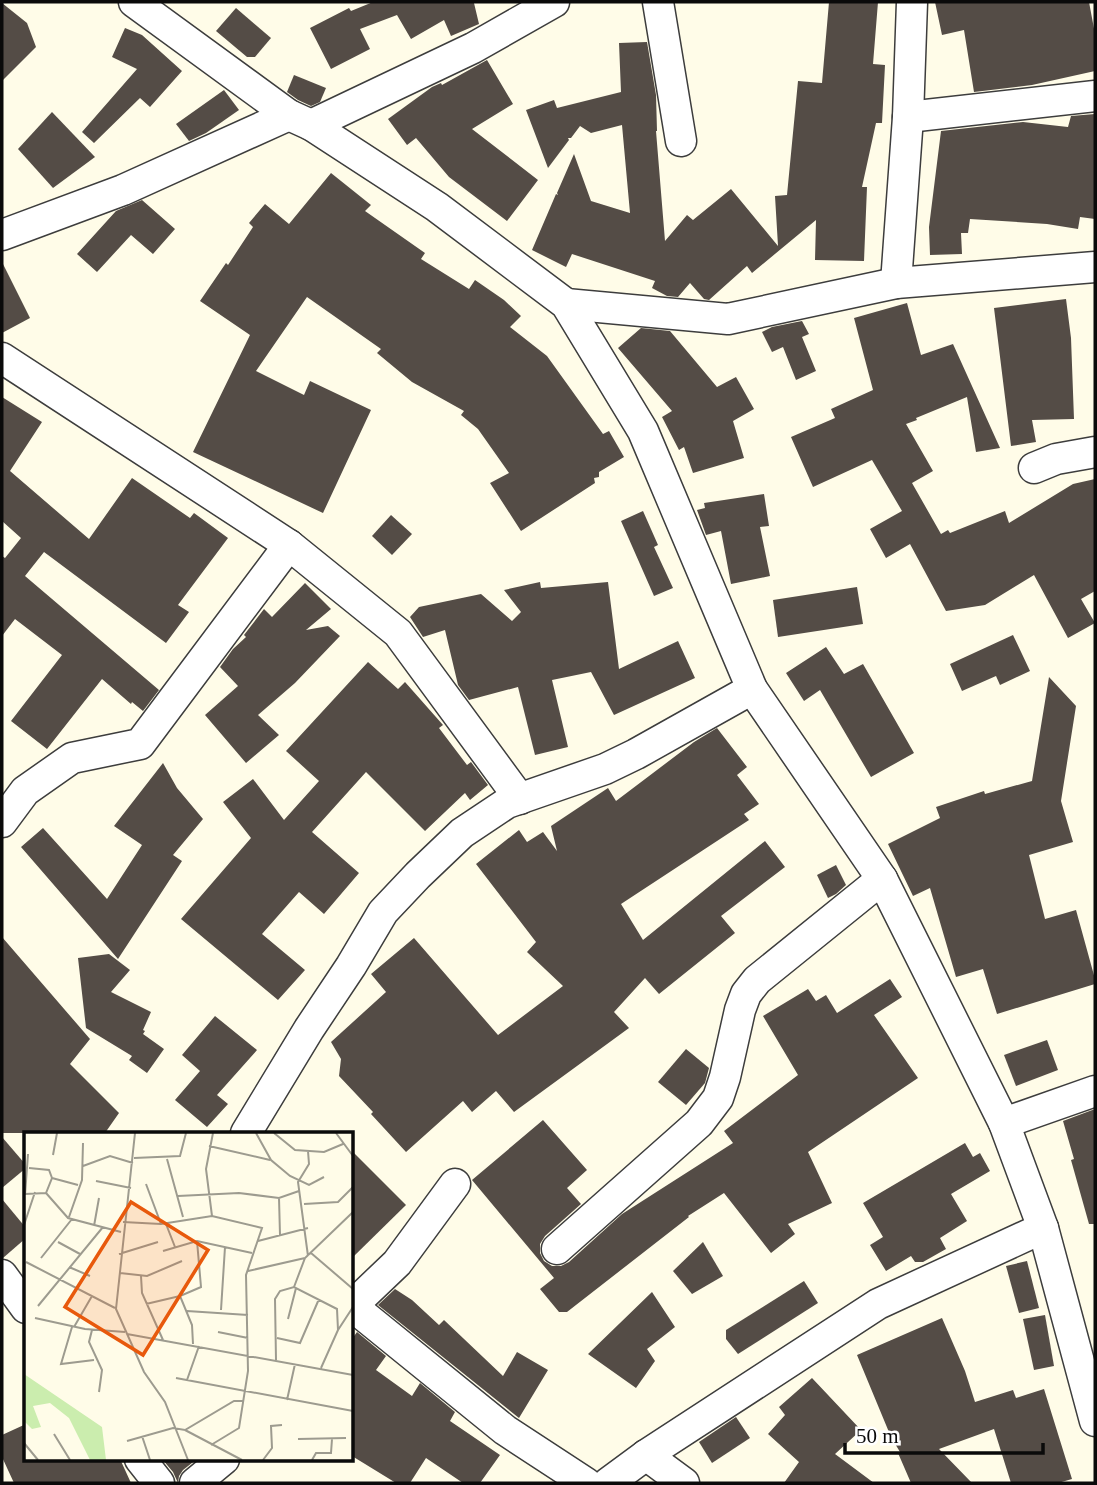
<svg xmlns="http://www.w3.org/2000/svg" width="1097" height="1485" font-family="'Times New Roman',serif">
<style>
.building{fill:#544c46}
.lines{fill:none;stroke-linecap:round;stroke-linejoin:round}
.minor-casing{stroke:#3d3d3d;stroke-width:33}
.minor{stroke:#fff;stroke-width:30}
.inset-road{fill:none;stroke:#9d9b8f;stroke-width:2}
.view{fill:#e8590c;fill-opacity:0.15;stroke:#e8590c;stroke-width:3.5}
.inset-edge{fill:none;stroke:#0a0a0a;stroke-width:3.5}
</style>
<rect width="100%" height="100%" fill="#fffce8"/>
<g class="building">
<polygon points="373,2 477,2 474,3 479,24 451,36 444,20 411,39 397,15 360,29 370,49 331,69 310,28 349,8 351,11"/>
<polygon points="829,2 878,2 873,64 885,65 882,123 876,123 862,187 867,187 864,261 815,260 816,220 752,273 747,266 709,300 704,299 690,283 678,297 667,296 652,288 655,281 572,254 566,267 532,250 556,194 558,195 557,193 574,154 591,201 630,213 622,125 591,133 580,126 571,138 568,138 569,140 548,168 526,110 554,100 557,108 621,92 619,43 647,42 656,95 657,131 656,131 665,241 687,215 693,220 731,189 778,246 775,196 787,195 798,81 822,83"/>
<polygon points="935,2 1089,2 1095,34 1095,71 1032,85 974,92 964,30 942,35"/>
<polygon points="2,3 27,23 36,47 2,81"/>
<polygon points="236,8 271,38 255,57 247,57 216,31"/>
<polygon points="125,28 142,35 182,71 150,107 140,98 94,143 82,132 137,69 112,57"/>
<polygon points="487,60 513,104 472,129 538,180 507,221 449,177 416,138 407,145 388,119 432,87 441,83 442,85"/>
<polygon points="294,75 326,88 320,102 311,106 298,100 287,92"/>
<polygon points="224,90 239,110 206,133 189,141 176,124"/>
<polygon points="52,112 95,157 53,188 18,149"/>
<polygon points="1095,114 1095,219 1080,217 1078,229 1047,224 970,219 968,233 961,233 962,254 930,255 929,227 941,131 1023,122 1068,127 1071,116"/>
<polygon points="331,173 371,205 365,211 425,253 421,259 469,289 475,280 504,300 521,316 510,327 547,356 603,434 609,431 624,457 599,472 599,477 594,478 595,483 521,531 490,483 509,473 478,429 461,415 464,411 412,382 377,353 381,349 307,297 256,371 304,395 310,381 371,410 323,513 193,452 250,335 200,301 226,263 228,265 253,227 249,223 265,204 289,224"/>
<polygon points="142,200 175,229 153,254 131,235 97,272 77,254 116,211"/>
<polygon points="2,262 30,318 2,333"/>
<polygon points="1066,299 1071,338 1074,419 1032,420 1036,442 1011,446 994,308"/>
<polygon points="907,303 921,355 953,344 1000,448 976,452 967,397 916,418 917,420 906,424 933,471 912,483 941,534 948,530 950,533 1005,511 1009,523 1073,484 1095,479 1095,591 1081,599 1095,623 1068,638 1034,575 985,605 946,611 910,544 886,558 870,529 902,511 872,460 813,487 791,437 835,418 831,409 873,390 854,318"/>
<polygon points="802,321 809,334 802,337 816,371 796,380 783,347 772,352 762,332 772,327"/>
<polygon points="641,328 670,331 717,387 736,377 754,409 733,421 744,458 693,473 684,447 679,450 662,417 672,411 618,348"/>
<polygon points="2,397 42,422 10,471 89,539 132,478 190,518 194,513 228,538 178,605 189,612 166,643 44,552 25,576 159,690 143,711 132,702 131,704 102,679 47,749 11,721 62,655 15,619 2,636 2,556 5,558 21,538 2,521"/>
<polygon points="764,494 769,526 760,527 770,576 731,584 721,531 706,535 697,510 705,508 704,503"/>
<polygon points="643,511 658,545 654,547 673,588 654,596 621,521"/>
<polygon points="391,515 412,534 392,555 372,536"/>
<polygon points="540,582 541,588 608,582 619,669 678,641 695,678 614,715 591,672 552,680 568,747 535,755 518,687 469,700 458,685 445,630 423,637 410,617 419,607 481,594 512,621 521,612 504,590"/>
<polygon points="305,583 331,609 306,630 328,626 340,636 295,683 258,715 279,735 246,763 205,715 238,686 220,667 233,649 246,637 244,635 264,609 272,617"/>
<polygon points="857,587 863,624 778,637 773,600"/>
<polygon points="1013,635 1030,671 1000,685 996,676 962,691 950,664"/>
<polygon points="826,647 844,674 863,664 914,753 871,777 820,690 804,701 786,673"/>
<polygon points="368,662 398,689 405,682 443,725 439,728 467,765 471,762 488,785 470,800 465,793 425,831 366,772 312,832 359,873 324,914 299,892 262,934 305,970 278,1000 181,919 251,838 223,802 253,779 284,820 319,781 286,751"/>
<polygon points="1049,677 1076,706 1061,801 1073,842 1029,855 1045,919 1076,910 1095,979 1095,984 997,1014 983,969 956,977 930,888 913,896 888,844 940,818 936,807 984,791 985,794 1032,781"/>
<polygon points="717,728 747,767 737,775 759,804 744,814 749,820 621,904 643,940 765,841 785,867 721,916 735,933 659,994 645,978 614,1012 629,1028 514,1112 496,1091 472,1112 463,1101 406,1152 371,1114 373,1112 339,1076 341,1059 331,1042 386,992 371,974 414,938 498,1035 563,986 527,952 536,942 476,864 519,830 527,842 543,832 557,851 551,826 608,788 616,801 694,742"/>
<polygon points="163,763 177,788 203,819 173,855 182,861 118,959 21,847 43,828 107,899 142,845 114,826"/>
<polygon points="836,865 846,885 836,894 828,898 817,875"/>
<polygon points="2,937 90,1039 70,1064 119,1113 105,1133 2,1133"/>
<polygon points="109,954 130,970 111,992 151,1012 143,1030 145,1031 143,1034 164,1049 147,1073 129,1060 132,1056 86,1028 78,958"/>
<polygon points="890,979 902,997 874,1015 918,1078 808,1152 832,1203 788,1224 795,1234 771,1253 724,1193 688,1216 689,1217 567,1312 559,1312 540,1289 554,1278 472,1180 543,1120 587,1170 567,1188 581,1204 545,1236 540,1244 540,1253 544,1261 552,1266 561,1266 569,1262 622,1214 733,1143 724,1131 798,1075 763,1016 808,989 816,1001 826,995 837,1013"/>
<polygon points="215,1016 257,1050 217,1095 228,1104 207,1127 175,1100 200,1071 182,1055"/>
<polygon points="1047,1040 1058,1070 1016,1086 1004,1055"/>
<polygon points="686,1049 709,1068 705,1083 686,1105 658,1082"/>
<polygon points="1095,1109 1095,1224 1089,1224 1071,1160 1074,1159 1063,1121"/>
<polygon points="2,1137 26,1165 26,1168 2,1188"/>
<polygon points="965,1143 973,1157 980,1153 990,1171 951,1194 967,1221 940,1238 946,1249 923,1262 915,1262 911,1256 886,1271 870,1245 883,1237 863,1203"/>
<polygon points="352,1151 406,1205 352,1258"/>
<polygon points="2,1199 26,1228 26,1238 3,1258"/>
<polygon points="703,1242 723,1276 692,1294 673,1271"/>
<polygon points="1027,1261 1039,1308 1019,1313 1006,1266"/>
<polygon points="804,1281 818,1303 738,1354 726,1339 726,1330"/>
<polygon points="395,1289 412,1300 439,1325 444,1320 503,1376 517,1352 548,1370 519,1418 378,1305"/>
<polygon points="652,1292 675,1327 647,1349 655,1361 636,1388 588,1354"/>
<polygon points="1045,1315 1054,1366 1034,1370 1023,1319"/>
<polygon points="942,1318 965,1371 975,1402 1013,1390 1016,1398 1044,1389 1072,1479 1058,1483 1011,1483 994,1429 939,1449 972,1483 911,1483 898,1453 900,1452 891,1437 857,1355"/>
<polygon points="357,1332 386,1356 376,1370 412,1396 420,1383 455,1412 450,1421 500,1455 480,1483 463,1483 426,1458 410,1483 396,1483 352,1456 352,1339"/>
<polygon points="812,1378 861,1430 835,1454 874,1483 784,1483 799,1462 768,1434 785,1415 779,1407"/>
<polygon points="736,1417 750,1438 712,1463 699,1442"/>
<polygon points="26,1424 26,1459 120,1459 131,1483 14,1483 2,1457 2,1435"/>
<polygon points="162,1459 197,1459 183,1470 179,1476 178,1483 173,1472"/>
</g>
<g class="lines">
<g class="minor-casing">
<g id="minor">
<polyline points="134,2 289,115 311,125 437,207 566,304 643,431 752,689 882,879 1004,1123 1043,1228 1095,1421"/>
<polyline points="658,2 681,141"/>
<polyline points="908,117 1095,96"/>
<polyline points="311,125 473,48 554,2"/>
<polyline points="2,235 123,190 289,115"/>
<polyline points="896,283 908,117 912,2"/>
<polyline points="566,304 728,319 896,283 1095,267"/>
<polyline points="2,358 289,545 398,633 520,799"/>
<polyline points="1034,468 1056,459 1095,452"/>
<polyline points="2,822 25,791 72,758 140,744 289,545"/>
<polyline points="1004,1123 1095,1091"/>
<polyline points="246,1133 309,1029 351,966 383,912 418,875 462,833 507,803 605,769 636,754 752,689"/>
<polyline points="557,1249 699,1123 718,1098 725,1077 740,1010 746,994 757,980 882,879"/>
<polyline points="2,1275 26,1308"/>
<polyline points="352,1306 505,1430 586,1483"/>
<polyline points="352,1306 397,1263 455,1184"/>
<polyline points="646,1455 684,1483"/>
<polyline points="140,1459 159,1483"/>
<polyline points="195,1483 224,1459"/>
<polyline points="608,1483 646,1455 878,1304 1043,1228"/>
</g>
</g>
<use href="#minor" class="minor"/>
</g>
<g transform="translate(24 1132)">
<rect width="329" height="329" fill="#fffce8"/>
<path d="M0,242L78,295L82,328H66L45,286L26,271L9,274L17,295L8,297L0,289Z" fill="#cbedae"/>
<path class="inset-road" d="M111,1L92,177L120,240L141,270L164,328M232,1L247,28L266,44L285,53L300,45M250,1L271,18L300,20L319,12M312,1L329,24M185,14L246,28M29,23L33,1M110,26L156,24L162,1M143,27L159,85M59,34L86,24L109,31M28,46L54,53M72,49L107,56M122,52L137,92M22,61L44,86L97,100M1,62L22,61L28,46L25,38L5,36M1,63L4,22M154,64L215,61L255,66L275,59M255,66L256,103M280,72L314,70L329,55M188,84L182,37L189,1M45,85L58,48L59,11M99,90L137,92L188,84L238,96L222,143L224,239L215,296L187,313M142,92L151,115M0,93L11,60M70,94L75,66M234,109L284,96M34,110L56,122M139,119L173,109L228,121M287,121L329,157M95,122L134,110M284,124L274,50L285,32L284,19M17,126L48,87M2,130L91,176M45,135L66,144M224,139L281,126M96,141L123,144L158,129M117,144L118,161L139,208M270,155L281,126L329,80M122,172L156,164M14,174L79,95M197,178L201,115M163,179L224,183M11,186L61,197L101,200M264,187L272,156M48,195L37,232L70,228M50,195L68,164M68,198L65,210L78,238L75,260M314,198L329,175M194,200L224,206M103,202L329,243M253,206L276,211L295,167M169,212L168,193L156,164L177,155L173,109M252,228L251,167L256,159L270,155L313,177L314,198L297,236M152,246L329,279M163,248L175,214M263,268L271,232M161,298L218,328M30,302L46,328M118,304L126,328M274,307L322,306M103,309L149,296L161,298L210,269H220M0,311L14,328M239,328L248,316L247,294L258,293M288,328L292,321H307L308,307"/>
<path class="view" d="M107,70L184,118L119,223L41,175Z"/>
<rect width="329" height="329" class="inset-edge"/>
</g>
<rect width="1097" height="1485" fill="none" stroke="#0a0a0a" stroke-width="7"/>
<path d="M845 1443v10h198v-10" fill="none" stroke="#0a0a0a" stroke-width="3.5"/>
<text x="856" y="1443" font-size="21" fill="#0a0a0a" stroke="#ffffff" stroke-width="5" paint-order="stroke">50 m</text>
</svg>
